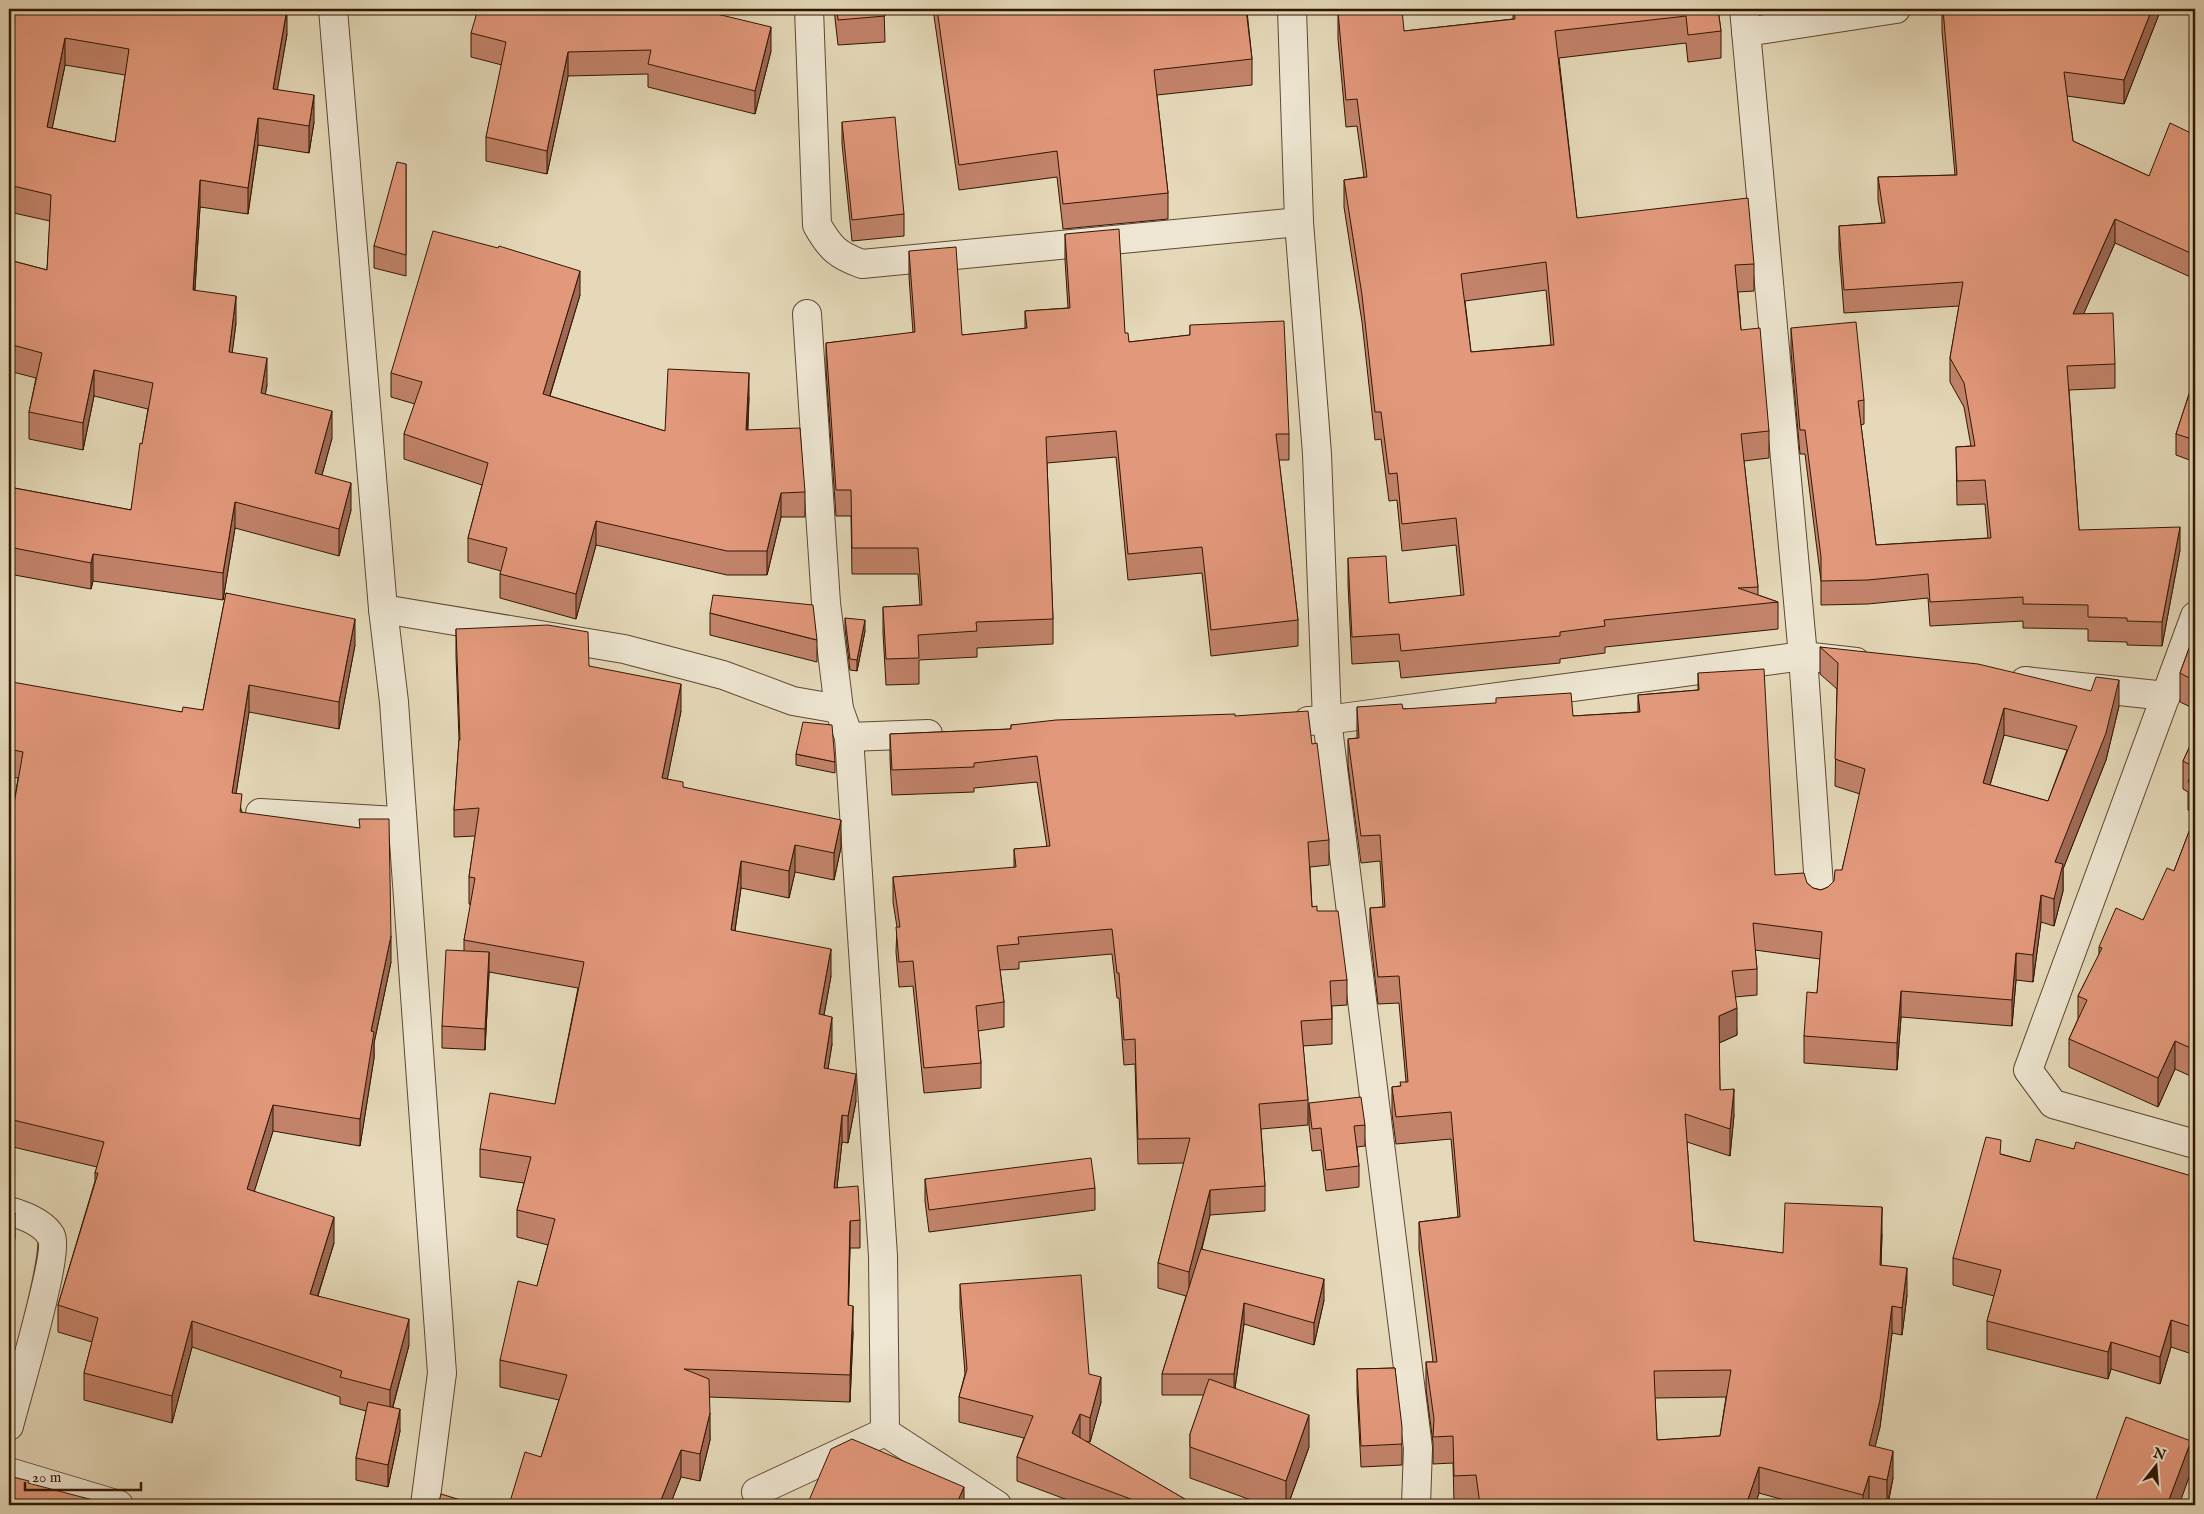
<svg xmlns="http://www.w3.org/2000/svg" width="2204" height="1514" font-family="'IM FELL English',serif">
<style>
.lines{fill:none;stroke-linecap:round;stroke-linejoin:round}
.minor-casing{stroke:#5e4730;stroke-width:30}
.minor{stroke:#eee6d2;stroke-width:28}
.wall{fill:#c2836a;stroke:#311602;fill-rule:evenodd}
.shaded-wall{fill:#9e6a56;stroke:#311602}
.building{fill:#e2987b;stroke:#311602;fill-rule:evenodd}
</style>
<rect width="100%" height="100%" fill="#e5d9b9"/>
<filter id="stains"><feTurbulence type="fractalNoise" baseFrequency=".004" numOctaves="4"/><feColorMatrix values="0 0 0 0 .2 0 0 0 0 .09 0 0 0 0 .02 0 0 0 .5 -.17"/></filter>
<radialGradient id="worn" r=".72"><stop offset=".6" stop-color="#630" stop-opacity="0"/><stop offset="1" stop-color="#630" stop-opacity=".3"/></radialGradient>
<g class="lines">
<g class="minor-casing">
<g id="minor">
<polyline points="333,9 383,609 394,702 442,1373 425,1505"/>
<path d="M809,9L817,225C830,248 837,255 862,264L1299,222"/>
<polyline points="1292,9 1299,222 1317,454 1327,720 1418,1448 1416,1505"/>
<polyline points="1744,9 1803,656 1820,901"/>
<polyline points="1746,32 1896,9"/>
<polyline points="383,609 624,649 723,675 793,701 839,709"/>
<polyline points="2195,616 2028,1070 2053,1104 2195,1144"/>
<polyline points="2025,681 2166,696"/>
<polyline points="1308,721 1327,720 1803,656 1856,662"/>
<polyline points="849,737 928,734"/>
<polyline points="260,813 396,821"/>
<path d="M9,1211C23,1215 43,1222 51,1236C60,1253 16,1398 9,1426"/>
<polyline points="885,1432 997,1505"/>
<polyline points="9,1472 119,1505"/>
<polyline points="756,1492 885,1432 883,1256 849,737 839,709 826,603 807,314"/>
</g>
</g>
<use href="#minor" class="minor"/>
</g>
<g class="wall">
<path d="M9,9L287,34L277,89L314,122L309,153L258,145L248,214L200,207L195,290L236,323L232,352L267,385L265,394L332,438L322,475L351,510L339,556L235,528L223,600L93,581L91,589L9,574V487L131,510L148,409L94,396L83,450L29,439V412L36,378L9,371V260L47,270L50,221L9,212ZM65,65L125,75L115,142L52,128Z"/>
<polygon points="834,9 884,9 885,42 838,45"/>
<polygon points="933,9 1254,9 1254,10 1247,11 1252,59 1252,85 1157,95 1168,193 1168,219 1063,229 1057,177 959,190"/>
<path d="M1513,9H1718L1721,31V58L1688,62L1686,43L1559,58L1577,218L1754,264V291L1738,292L1741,330L1769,431V458L1744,461L1758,587V595L1778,602V629L1605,647V653L1560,659V663L1401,678L1399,661L1352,664L1348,585V558L1389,603L1461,596L1456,545L1402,551L1397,500L1389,501L1381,439L1375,440L1362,322L1344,207V180L1364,177L1357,126L1346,127L1338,39V12L1404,31L1513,19ZM1546,290L1551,345L1471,352L1465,301Z"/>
<polygon points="1942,9 2161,9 2124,104 2067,96 2073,141 2149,176 2195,135 2195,279 2115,243 2083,314 2115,364 2115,388 2069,390 2079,530 2180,550 2162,646 2127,645 2127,642 2088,641 2088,629 2023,628 2023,621 1930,626 1928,598 1868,604 1821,605 1821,581 1805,454 1800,454 1791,352 1791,328 1864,400 1864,424 1861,425 1876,545 1988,538 1985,504 1957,505 1956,447 1971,446 1964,407 1950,382 1950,358 1959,306 1844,313 1839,250 1839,226 1882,223 1878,200 1878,177 1955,175 1942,31"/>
<polygon points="471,33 771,51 755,114 648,87 648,74 568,76 547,174 486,161 486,137 502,65 471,57"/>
<polygon points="842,122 904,214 904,236 852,241 842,144"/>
<polygon points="406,164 406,276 374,268 374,246"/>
<polygon points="1065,234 1125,333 1129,342 1190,335 1190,325 1289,434 1289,460 1279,460 1298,620 1298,646 1211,656 1202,573 1128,580 1116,457 1047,463 1053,619 1053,644 977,648 977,657 919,660 919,684 886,685 883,633 883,607 920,605 918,574 852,574 851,516 836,516 826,369 826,343 913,333 909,277 909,251 962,335 1025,329 1025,311 1068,308 1065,260"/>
<polygon points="580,295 550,396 665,431 749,397 748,430 805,492 805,517 781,517 767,575 727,575 596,545 576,619 500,598 500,574 501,571 468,562 468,538 482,485 404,459 404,434 415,404 391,397 391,373"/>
<polygon points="2195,376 2195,462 2176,455 2176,434"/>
<polygon points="226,593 355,645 339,729 249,712 236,793 242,812 391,962 374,1043 374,1058 360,1146 273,1131 254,1191 334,1243 318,1296 409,1345 393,1407 400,1431 388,1487 356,1480 356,1458 366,1411 340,1404 340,1397 192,1347 172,1423 84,1400 84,1373 92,1342 58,1332 58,1305 95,1181 95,1173 97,1167 9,1146 9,833 18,778 9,776 9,699 182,712 203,710"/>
<polygon points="710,613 817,640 817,662 710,635"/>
<polygon points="845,618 865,631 857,671 850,670 845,629"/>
<polygon points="456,629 589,666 681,711 667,779 683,787 841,847 834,880 795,872 789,898 741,888 735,931 831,976 824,1015 832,1044 828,1068 856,1101 848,1143 842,1142 837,1187 860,1220 860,1248 850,1248 848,1305 853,1333 850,1402 709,1397 710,1440 700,1481 681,1477 670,1505 509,1505 541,1457 559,1400 500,1387 500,1360 537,1286 548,1245 517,1237 517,1210 524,1183 480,1177 480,1149 555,1104 578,988 489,972 485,1050 442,1048 442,1026 464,951 464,940 471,905 469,904 469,877 475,836 454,837 454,810 459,740 456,656"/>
<polygon points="2195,632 2195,709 2180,702 2180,673"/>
<path d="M1820,647L2119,706L2106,760L2063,869V891L2054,926L2041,922L2033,982L2016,980L2012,1026L1901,1017L1897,1070L1804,1063V1036L1817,993L1820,959L1755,950L1757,969V995L1735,997L1737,1035L1719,1043L1720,1090L1734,1115L1730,1156L1687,1142L1694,1241L1783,1253L1882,1234L1881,1265L1907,1295L1902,1335L1892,1333L1880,1427L1875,1446L1893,1478L1888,1505H1881L1869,1503L1868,1505H1802L1759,1493L1755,1505H1476V1502H1454L1453,1463L1433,1464V1443L1426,1389V1362H1433L1419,1249V1222L1458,1217L1451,1139L1396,1144L1392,1114V1087L1400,1086L1406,1082L1399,1003L1378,1004L1370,934V908L1383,907L1380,861L1361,863L1348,766V739L1357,738V707L1573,716L1638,712V695L1698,690V673L1775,875L1807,883L1813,888L1821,890L1828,887L1834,881L1842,870L1860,794L1835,786L1837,689L1820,674ZM2004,735L2067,750L2048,801L1990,785ZM1726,1397L1720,1436L1657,1440L1655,1398Z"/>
<polygon points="1235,716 1312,744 1329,840 1329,865 1310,867 1312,907 1317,911 1347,980 1347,1005 1332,1006 1332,1044 1303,1046 1308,1100 1308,1125 1261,1129 1265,1186 1265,1211 1210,1215 1202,1249 1324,1300 1314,1345 1244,1324 1235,1388 1309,1447 1288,1505 1265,1505 1190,1478 1190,1434 1204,1395 1162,1395 1162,1374 1186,1296 1158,1288 1158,1263 1184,1163 1138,1164 1135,1064 1124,1065 1119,998 1117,998 1112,954 1019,962 1019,969 1000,970 1004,1002 1004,1027 978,1031 981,1063 981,1088 924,1093 913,986 899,987 896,952 897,927 893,902 893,877 1014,868 1014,849 1047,847 1037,782 974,788 974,792 892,795 890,759 890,734 1011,729 1011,725"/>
<polygon points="2195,735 2195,813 2188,810 2188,792 2183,789 2183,761"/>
<polygon points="796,754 835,762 835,773 796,765"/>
<polygon points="2195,816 2195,1078 2175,1069 2158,1107 2069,1067 2069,1039 2078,1019 2078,996 2099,955 2099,947 2143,920 2174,871"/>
<polygon points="1309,1103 1365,1125 1365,1146 1357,1147 1359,1166 1359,1187 1326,1191 1321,1150 1312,1151 1309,1125"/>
<polygon points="2074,1149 2195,1177 2195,1355 2171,1347 2160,1384 2111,1369 2108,1379 1987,1349 1987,1321 1994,1296 1953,1285 1953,1258 2001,1154 2030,1162"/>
<polygon points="925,1179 1095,1188 1095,1210 929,1232 925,1201"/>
<polygon points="960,1284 1089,1374 1101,1402 1090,1442 1085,1441 1195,1505 1081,1505 1017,1481 1017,1457 1024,1438 959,1422 959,1397 965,1374 960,1308"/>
<polygon points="1395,1368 1402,1449 1402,1465 1361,1467 1357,1391 1357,1369"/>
</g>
<g class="shaded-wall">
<polygon points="287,9 287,34 273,116 273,89"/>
<polygon points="2152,9 2161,9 2124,104 2124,80"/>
<polygon points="771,27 771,51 755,114 755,91"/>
<polygon points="65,38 65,65 47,154 47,127"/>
<polygon points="568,52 568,76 547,174 547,151"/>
<polygon points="314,95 314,122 309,153 309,126"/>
<polygon points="258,118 258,145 248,214 248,188"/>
<polygon points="200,180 200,207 193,317 193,290"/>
<polygon points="2115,219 2115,243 2073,338 2073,314"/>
<polygon points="580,271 580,295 543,418 543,394"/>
<polygon points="236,296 236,323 229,378 229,352"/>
<polygon points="267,358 267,385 261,419 261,393"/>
<polygon points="94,370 94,396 83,450 83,423"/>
<polygon points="749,373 749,397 746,454 746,430"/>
<polygon points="332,411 332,438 315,500 315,473"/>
<polygon points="351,483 351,510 339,556 339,529"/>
<polygon points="781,493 781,517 767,575 767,551"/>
<polygon points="235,502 235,528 223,600 223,573"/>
<polygon points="596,521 596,545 576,619 576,594"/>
<polygon points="2180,527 2180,550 2162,646 2162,622"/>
<polygon points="93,554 93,581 91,589 91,563"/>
<polygon points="355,619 355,645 339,729 339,702"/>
<polygon points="865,620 865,631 857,671 857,660"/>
<polygon points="2119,680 2119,706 2106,760 2063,869 2063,891 2054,926 2054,899 2055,862"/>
<polygon points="681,684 681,711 662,806 662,778"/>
<polygon points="249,685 249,712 232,819 232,793"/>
<polygon points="2004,708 2004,735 1983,810 1983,783"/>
<polygon points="841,820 841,847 834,880 834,853"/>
<polygon points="795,845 795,872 789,898 789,871"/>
<polygon points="741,861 741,888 731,957 731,930"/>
<polygon points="2041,895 2041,922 2033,982 2033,955"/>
<polygon points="391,936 391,962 374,1043 374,1058 360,1146 360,1119 371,1031"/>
<polygon points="831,949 831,976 819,1042 819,1014"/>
<polygon points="489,952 489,974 485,1050 485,1029"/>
<polygon points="2016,953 2016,980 2012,1026 2012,1000"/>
<polygon points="1901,991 1901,1017 1897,1070 1897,1043"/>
<polygon points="1737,1008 1737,1035 1719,1043 1719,1016"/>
<polygon points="832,1017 832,1044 824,1095 824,1068"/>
<polygon points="2175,1041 2175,1069 2158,1107 2158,1078"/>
<polygon points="856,1074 856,1101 848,1143 848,1116"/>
<polygon points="1734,1089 1734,1115 1730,1156 1730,1129"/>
<polygon points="273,1105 273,1131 247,1215 247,1189"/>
<polygon points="842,1115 842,1142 834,1215 834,1188"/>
<polygon points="1210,1190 1210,1215 1189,1297 1189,1272"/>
<polygon points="1882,1207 1882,1234 1880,1292 1880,1265"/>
<polygon points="15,1213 15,1238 9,1262 9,1236"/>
<polygon points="334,1217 334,1243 310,1320 310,1294"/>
<polygon points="850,1221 850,1248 848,1332 848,1305"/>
<polygon points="1907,1268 1907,1295 1902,1335 1902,1308"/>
<polygon points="1324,1279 1324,1300 1314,1345 1314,1323"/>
<polygon points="1244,1303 1244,1324 1234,1395 1234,1374"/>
<polygon points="853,1306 853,1333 850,1402 850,1375"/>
<polygon points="1892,1306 1892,1333 1880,1427 1869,1471 1869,1445"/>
<polygon points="409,1319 409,1345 390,1417 390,1390"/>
<polygon points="2171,1320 2171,1347 2160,1384 2160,1357"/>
<polygon points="192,1321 192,1347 172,1423 172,1396"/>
<polygon points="2111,1342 2111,1369 2108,1379 2108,1352"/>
<polygon points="1101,1377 1101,1402 1090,1442 1090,1418"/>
<polygon points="400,1409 400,1431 388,1487 388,1465"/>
<polygon points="710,1413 710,1440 700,1481 700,1454"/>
<polygon points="1080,1414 1080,1439 1072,1433"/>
<polygon points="1309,1415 1309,1447 1288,1505 1286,1505 1286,1481"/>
<polygon points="2191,1441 2191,1472 2179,1505 2167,1505"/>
<polygon points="681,1450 681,1477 670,1505 659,1505"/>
<polygon points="1893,1451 1893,1478 1887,1505 1887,1480"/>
<polygon points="1759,1467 1759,1493 1755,1505 1746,1505"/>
<polygon points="1869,1476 1869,1503 1868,1505 1863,1505 1863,1495"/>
<polygon points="964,1487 964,1505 956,1505"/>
</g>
<g class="building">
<path d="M9,9H287L273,89L314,95L309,126L258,118L248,188L200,180L193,290L236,296L229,352L267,358L261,393L332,411L315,473L351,483L339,529L235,502L223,573L93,554L91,563L9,547V487L131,510L140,443L142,444L153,383L94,370L83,423L29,412L42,353L9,344V260L47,270L51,195L9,185ZM65,38L129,49L115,142L47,127Z"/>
<polygon points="478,9 696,9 771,27 755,91 648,64 651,50 568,52 547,151 486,137 506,42 471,33"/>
<polygon points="837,9 884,9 885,16 838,20"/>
<polygon points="937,9 1246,9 1252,59 1154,70 1168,193 1063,204 1057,151 959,165"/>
<path d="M1380,9H1402L1404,31L1515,19L1514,9H1718L1721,31L1688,35L1686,16L1555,31L1577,218L1748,198L1754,264L1735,265L1741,330L1760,328L1769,431L1741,434L1758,587L1738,588L1778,602L1604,620L1605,626L1560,632V636L1401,651L1399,634L1352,637L1348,558L1386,556L1389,603L1464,595L1456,518L1402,524L1397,473L1389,474L1381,412H1375L1362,295L1344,180L1367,177L1357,99L1346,100L1338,12ZM1546,262L1554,345L1471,352L1461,274Z"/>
<polygon points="1943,9 2152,9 2124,80 2064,72 2073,141 2149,176 2170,123 2195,135 2195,255 2115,219 2073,314 2113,313 2115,364 2067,366 2079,530 2180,527 2162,622 2127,621 2127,618 2088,617 2088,605 2023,604 2023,597 1930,602 1928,574 1868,580 1821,581 1821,557 1805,430 1800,430 1791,328 1856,322 1864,400 1858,401 1876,545 1991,538 1985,480 1957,481 1956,447 1975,446 1964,383 1950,358 1963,282 1844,290 1839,226 1885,223 1878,177 1957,175"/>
<polygon points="895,117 904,214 852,220 842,122"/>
<polygon points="397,162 406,164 406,255 374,246"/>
<polygon points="1119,229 1125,333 1128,333 1129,342 1190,335 1190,325 1284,321 1289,434 1276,434 1298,620 1211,630 1202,547 1128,554 1116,431 1046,437 1053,619 976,622 977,631 918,635 919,658 886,659 883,607 922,605 918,548 852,548 851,490 836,490 826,343 915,332 909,251 956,247 962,335 1027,328 1025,311 1070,308 1065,234"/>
<polygon points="433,231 498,248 499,246 580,271 543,394 665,431 668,369 749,373 746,430 800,428 805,492 781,493 767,551 727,551 596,521 576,594 500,574 507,548 468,538 488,463 404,434 422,382 391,373"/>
<polygon points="2195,376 2195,440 2176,434"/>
<polygon points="226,593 355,619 339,702 249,685 232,793 242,794 240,812 360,828 359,819 389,819 391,936 371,1031 374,1032 360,1119 273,1105 247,1189 334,1217 310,1294 409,1319 390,1390 340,1377 342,1371 192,1321 172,1396 84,1373 98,1318 58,1305 98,1173 95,1173 104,1142 9,1119 9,833 23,752 9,749 9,699 12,682 182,712 183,707 203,710"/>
<polygon points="713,595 813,605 817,640 710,613"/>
<polygon points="845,618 865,620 857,660 850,659"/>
<polygon points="548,625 588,632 589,666 681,684 662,778 683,782 683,787 841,820 834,853 795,845 789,871 741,861 731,930 831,949 819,1014 832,1017 824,1068 856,1074 848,1116 842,1115 834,1188 858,1186 860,1220 850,1221 848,1305 853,1306 850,1375 684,1369 709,1379 710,1413 700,1454 681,1450 659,1505 509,1505 525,1452 541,1457 567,1375 500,1360 518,1281 537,1286 555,1219 517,1210 531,1157 480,1149 490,1093 555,1104 584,962 464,940 475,878 469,877 479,808 454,810 459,740 460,740 456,629"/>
<polygon points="2195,632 2195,681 2180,673"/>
<path d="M1820,647L1978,664L2091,691L2096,677L2119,680L2106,733L2055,862L2063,864L2054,899L2041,895L2033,955L2016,953L2012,1000L1901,991L1897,1043L1804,1036L1807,992L1817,993L1822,932L1753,923L1757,969L1732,971L1737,1008L1719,1016L1720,1090L1734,1089L1730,1129L1685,1114L1694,1241L1783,1253L1785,1203L1882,1207L1880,1265L1907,1268L1902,1308L1892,1306L1880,1400L1869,1445L1893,1451L1887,1480L1869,1476L1863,1495L1759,1467L1746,1505H1480L1476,1475L1454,1476L1453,1436L1433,1437L1434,1419L1426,1362H1437L1419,1222L1460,1217L1451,1112L1396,1117L1392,1087L1401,1086L1400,1082H1408L1399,976L1378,977L1370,908L1385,907L1380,835L1361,836L1348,739L1359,738L1357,707L1402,704L1403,709L1496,703V698L1571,693L1573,716L1640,712L1638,695L1699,690L1698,673L1764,669L1775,875L1804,873L1807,883L1813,888L1821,890L1828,887L1834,881L1835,870H1842L1865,769L1835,759L1838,663ZM2004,708L2077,726L2048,801L1983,783ZM1731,1370L1720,1436L1657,1440L1654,1371Z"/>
<polygon points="1308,711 1312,744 1317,743 1329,840 1308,842 1312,907 1317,906 1317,911 1338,911 1347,980 1330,981 1332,1019 1301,1021 1308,1100 1259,1104 1265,1186 1210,1190 1189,1272 1158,1263 1190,1138 1138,1139 1135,1039 1124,1040 1119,973 1117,973 1112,929 1018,937 1019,944 997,946 1004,1002 976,1006 981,1063 924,1068 913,961 899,962 896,927 900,927 893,877 1016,867 1014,849 1050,846 1037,756 974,763 974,767 892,770 890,734 1011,729 1011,725 1056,720 1235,714 1235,716"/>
<polygon points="803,722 832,725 835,762 796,754"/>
<polygon points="2195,735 2195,785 2188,782 2194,767 2183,761"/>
<polygon points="2195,816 2195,1050 2175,1041 2158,1078 2069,1039 2087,1000 2078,996 2102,948 2099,947 2116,908 2143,920 2167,868 2174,871"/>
<polygon points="446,950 489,952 485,1029 442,1026"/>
<polygon points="1361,1097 1365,1125 1354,1126 1359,1166 1326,1170 1321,1128 1312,1129 1309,1103"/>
<polygon points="1986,1137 2001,1140 2000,1154 2030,1162 2036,1139 2074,1149 2076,1142 2195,1177 2195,1328 2171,1320 2160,1357 2111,1342 2108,1352 1987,1321 2001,1270 1953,1258"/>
<polygon points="1091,1158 1095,1188 929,1210 925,1179"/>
<polygon points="9,1211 15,1213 9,1236"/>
<polygon points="1201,1249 1324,1279 1314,1323 1244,1303 1234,1374 1162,1374"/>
<polygon points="1081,1275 1089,1374 1101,1377 1090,1418 1080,1414 1072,1433 1195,1505 1147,1505 1017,1457 1033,1416 959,1397 967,1369 960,1284"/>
<polygon points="1395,1368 1402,1427 1402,1444 1361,1446 1357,1369"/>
<polygon points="1209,1379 1309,1415 1286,1481 1190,1447 1190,1434"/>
<polygon points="368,1402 400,1409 388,1465 356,1458"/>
<polygon points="2126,1417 2191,1441 2167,1505 2094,1505"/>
<polygon points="852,1439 964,1487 956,1505 807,1505 831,1449"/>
<polygon points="9,1476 29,1481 28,1483 112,1505 9,1505"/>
<polygon points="441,1494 477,1505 438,1505"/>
</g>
<rect width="2204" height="1514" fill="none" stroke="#e5d9b9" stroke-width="30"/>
<rect x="10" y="10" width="2184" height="1494" fill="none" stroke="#311602" stroke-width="2.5"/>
<rect x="15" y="15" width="2174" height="1484" fill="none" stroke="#311602"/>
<g transform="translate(2156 1466) rotate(17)" stroke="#eee6d2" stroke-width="4" paint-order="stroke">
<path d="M0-4L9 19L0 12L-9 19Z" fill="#311602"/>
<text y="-8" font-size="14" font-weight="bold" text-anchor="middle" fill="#311602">N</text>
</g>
<path d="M25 1482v8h116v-8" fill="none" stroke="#311602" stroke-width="2.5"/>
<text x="32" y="1482" font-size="15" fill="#311602" stroke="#eee6d2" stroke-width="4" paint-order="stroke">20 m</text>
<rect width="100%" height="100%" filter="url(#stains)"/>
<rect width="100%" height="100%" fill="url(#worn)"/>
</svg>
